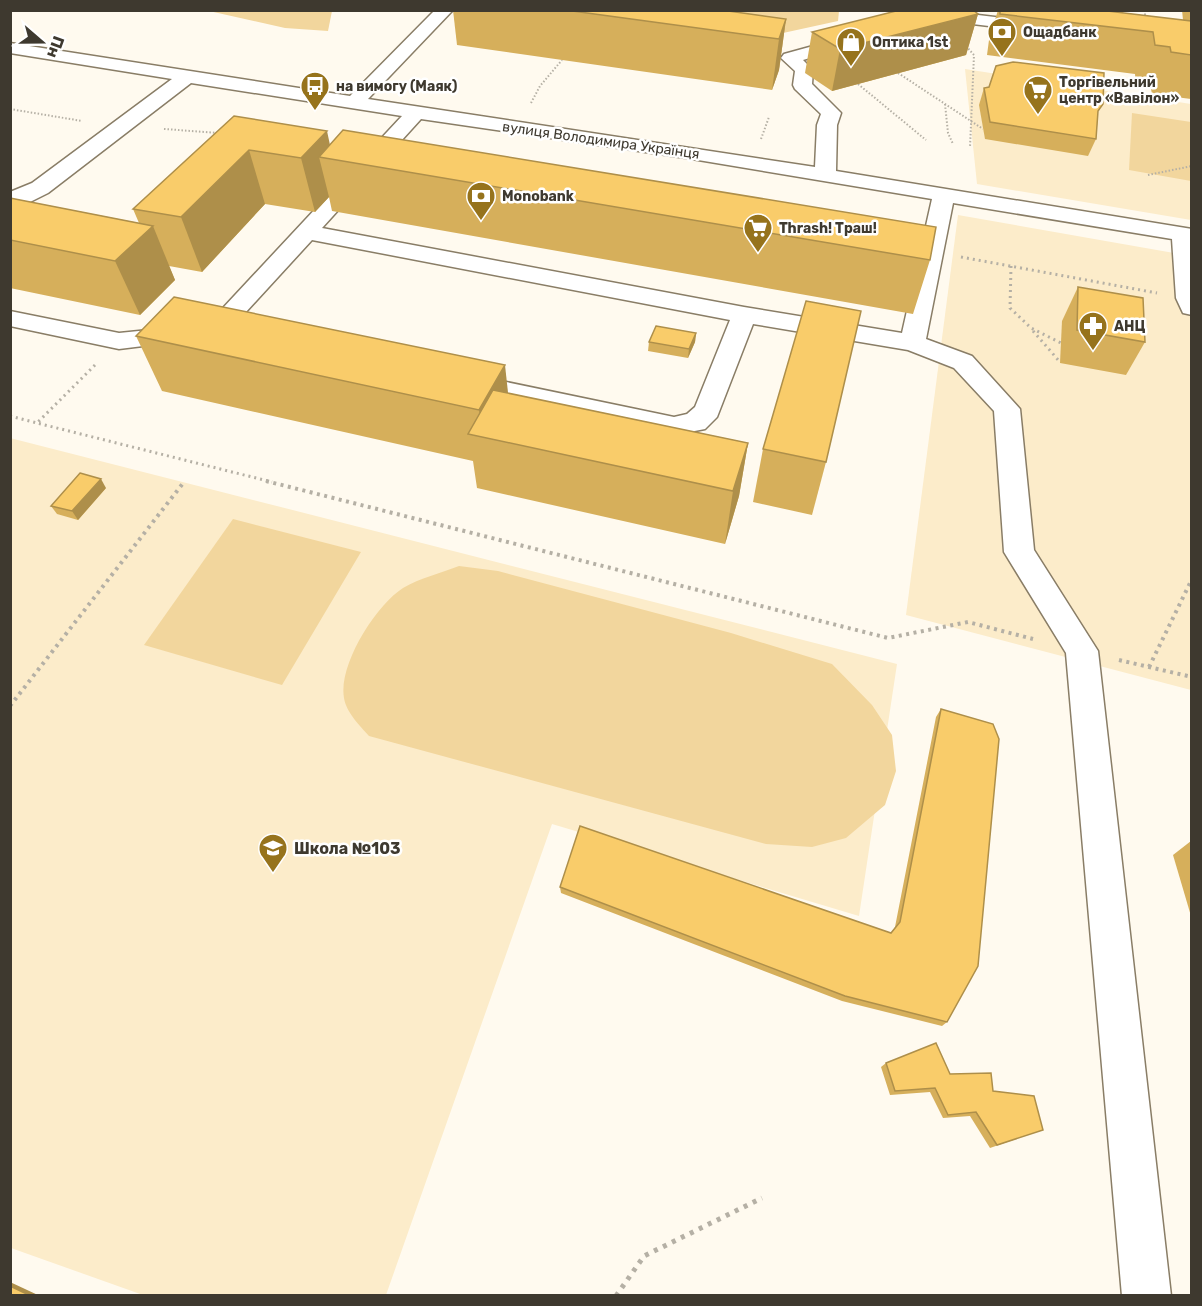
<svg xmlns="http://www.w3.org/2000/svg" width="1202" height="1306" font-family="Rubik,sans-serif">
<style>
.built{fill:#fcecca}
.green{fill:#f2d69d}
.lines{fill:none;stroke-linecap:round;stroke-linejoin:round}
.minor-casing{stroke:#897d66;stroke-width:3}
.path-far3{stroke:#b5b0a5;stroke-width:2;stroke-dasharray:1.5 2;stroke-linecap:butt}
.path-far2{stroke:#b5b0a5;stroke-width:3;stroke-dasharray:2 4;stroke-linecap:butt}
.path-far1{stroke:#b5b0a5;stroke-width:4;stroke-dasharray:3 4.5;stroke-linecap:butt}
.path{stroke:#b5b0a5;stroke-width:5;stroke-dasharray:4 6;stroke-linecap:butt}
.minor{fill:#fff;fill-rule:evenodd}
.wall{fill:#d6af5b}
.shaded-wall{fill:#ae8f4a}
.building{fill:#f9cc6a;stroke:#ae8f4a;stroke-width:1.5}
.labels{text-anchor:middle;stroke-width:5;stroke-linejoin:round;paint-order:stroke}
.far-poi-label{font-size:14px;font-weight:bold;fill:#3e392f;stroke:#fff;text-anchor:start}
.far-street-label{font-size:14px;fill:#3e392f;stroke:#fff}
.poi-label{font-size:16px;font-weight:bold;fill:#3e392f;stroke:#fff;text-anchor:start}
</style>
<rect width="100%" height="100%" fill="#fffaef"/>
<g class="built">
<polygon points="965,69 1191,104 1191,220 977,184"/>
<polygon points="958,215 1191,256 1191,690 906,615"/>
<polygon points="10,438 897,664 859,916 552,824 386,1295 143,1295 11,1248"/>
</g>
<g class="green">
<polygon points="209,11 332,11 328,31 285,28"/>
<polygon points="696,11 839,11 838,21 783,33"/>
<polygon points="1132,113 1191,122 1191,181 1129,170"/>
<polygon points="233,519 361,552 282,685 144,645"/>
<path d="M459,566L498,571L731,633L832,664L872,705L892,735L896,771L885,805L846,838L812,847L766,844L369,736C360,726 346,712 344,698C338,665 376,605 403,588C420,578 441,573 459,566Z"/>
</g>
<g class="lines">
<g class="minor-casing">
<g id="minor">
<path d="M435,10H453L368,99L815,167L817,125L821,114L795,89L793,85L795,71L781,58L784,54L853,35L859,36L862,40L859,44L803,60L813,70L812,84L841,113L837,125L836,171L1192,229V315L1183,313L1176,298L1172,239L953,203L926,339L972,356L1020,409L1034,550L1098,651L1171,1296H1122L1066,653L1004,552L994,411L954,368L908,350L753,324L717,417L705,429L674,435L463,391L454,388L450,382L454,376L463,373L674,417L687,414L695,407L730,320L312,240L224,336L119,349L10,326V311L119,333L208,324L402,116L191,83L48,193L28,203L10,205V192L32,183L172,79L10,53V43L350,96ZM421,119L686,158L932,199L902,333L744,307L322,228Z"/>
<polygon points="936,10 1038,22 1047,27 1038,32 939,20 931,22 922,17 925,13"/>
</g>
</g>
<g class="path-far3">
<polyline points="1145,10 1145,19"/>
<polyline points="966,46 974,55 970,147"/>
<polyline points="898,73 983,129"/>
<polyline points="858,84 926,140"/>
<polyline points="531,103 540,86 562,60"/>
<polyline points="945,104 948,133 953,144"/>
<polyline points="10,109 82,121"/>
<polyline points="164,129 219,133"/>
<polyline points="761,139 769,117"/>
<polyline points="1148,175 1192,166"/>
</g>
<g class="path-far2">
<polyline points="961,257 1157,293"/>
<polyline points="1011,266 1010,308 1031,328 1061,343"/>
<polyline points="1033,331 1060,362"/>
<polyline points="95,365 37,423 272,482"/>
<polyline points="10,416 37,423"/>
</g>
<g class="path-far1">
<polyline points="266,481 888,638 968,622 1033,639"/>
<polyline points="1119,660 1192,677"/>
<polyline points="1149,667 1192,579"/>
<polyline points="10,706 184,482"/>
</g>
<polyline class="path" points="616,1296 644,1256 762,1198"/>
<use href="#minor" class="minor"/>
</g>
<g class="wall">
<polygon points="453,10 721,10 786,19 779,70 772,90 457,45"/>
<polygon points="998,10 1099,10 1183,20 1182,10 1191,10 1191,99 1152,94 1151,89 1136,87 1135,74 987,55 989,40"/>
<polygon points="978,14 966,55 832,91 805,73 812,32"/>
<polygon points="984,88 1098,115 1096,139 1088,156 985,139 979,105"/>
<polygon points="234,116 330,145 930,260 913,314 332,211 329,197 315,212 265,204 202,272 169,266 175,280 140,315 10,288 10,198 139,223 133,209"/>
<polygon points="1078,287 1145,342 1126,375 1060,363 1062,321"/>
<polygon points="696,333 695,342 688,358 648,351 649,342"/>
<polygon points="136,336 508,393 748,443 739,496 725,544 477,488 473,461 162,391"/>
<polygon points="763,449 826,462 812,515 753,502"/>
<polygon points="106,488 78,520 57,514 51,506"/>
<polygon points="941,709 947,1022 942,1026 842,1001 561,893 560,887 891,933 895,927 936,717"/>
<polygon points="1191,841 1191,916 1173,855"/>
<polygon points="886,1063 950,1074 993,1091 1036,1132 990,1148 970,1116 943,1118 930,1092 890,1095 881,1067"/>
</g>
<g class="shaded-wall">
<polygon points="978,14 966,55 832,91 840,49"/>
<polygon points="786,19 779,70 772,90 779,39"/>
<polygon points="327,131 333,159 319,157 329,197 315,212 301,158"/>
<polygon points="249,150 265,204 202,272 181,217"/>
<polygon points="153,226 175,280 140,315 115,261"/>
<polygon points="696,333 695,342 688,358 689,349"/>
<polygon points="505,365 511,420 483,437 479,410"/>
<polygon points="748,443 739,496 725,544 733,491"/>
<polygon points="101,479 106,488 78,520 72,511"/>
<polygon points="10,1282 40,1296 31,1296 10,1286"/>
</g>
<g class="building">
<polygon points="565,10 721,10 786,19 779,39"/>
<polygon points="900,10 973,10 978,14 840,49 812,32"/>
<polygon points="1000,10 1099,10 1191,21 1191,55 1171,52 1170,47 1155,45 1153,32 1000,14"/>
<polygon points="1013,62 1104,73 1103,104 1098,111 1096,139 990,122 984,88 989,87 996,66"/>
<polygon points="234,116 327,131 301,158 249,150 181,217 133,209"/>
<polygon points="343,130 936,227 930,260 319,157"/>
<polygon points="10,198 153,226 115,261 10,240"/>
<polygon points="1078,287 1143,298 1145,342 1077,330"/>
<polygon points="174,297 505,365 479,410 136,336"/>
<polygon points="806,301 861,311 826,462 763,449"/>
<polygon points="656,326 696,333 689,349 649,342"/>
<polygon points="493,390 748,443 733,491 468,434"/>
<polygon points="80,473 101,479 72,511 51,506"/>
<polygon points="941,709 993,724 999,739 978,966 947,1022 845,996 560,887 580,826 891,933 900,922"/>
<polygon points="936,1043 950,1074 991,1073 993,1091 1034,1096 1043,1130 997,1145 976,1112 948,1115 935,1088 895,1091 886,1063"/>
<polygon points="10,1286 31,1296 10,1296"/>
</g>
<defs>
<g id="bank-pin" transform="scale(1.5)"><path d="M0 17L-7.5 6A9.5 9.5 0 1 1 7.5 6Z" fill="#96731c" stroke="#fff"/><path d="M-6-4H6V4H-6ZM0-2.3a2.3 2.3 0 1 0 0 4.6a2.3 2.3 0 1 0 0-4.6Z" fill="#fff"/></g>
<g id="shop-pin" transform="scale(1.5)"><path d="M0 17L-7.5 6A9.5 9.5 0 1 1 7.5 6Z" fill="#96731c" stroke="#fff"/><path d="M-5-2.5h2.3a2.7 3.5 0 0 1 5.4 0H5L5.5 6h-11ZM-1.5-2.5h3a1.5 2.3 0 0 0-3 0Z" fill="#fff"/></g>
<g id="bus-pin" transform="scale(1.5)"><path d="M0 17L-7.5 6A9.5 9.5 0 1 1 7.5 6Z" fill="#96731c" stroke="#fff"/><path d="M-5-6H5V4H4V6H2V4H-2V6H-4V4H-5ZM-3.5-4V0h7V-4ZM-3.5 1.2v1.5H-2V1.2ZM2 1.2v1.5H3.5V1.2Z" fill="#fff"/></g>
<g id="supermarket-pin" transform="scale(1.5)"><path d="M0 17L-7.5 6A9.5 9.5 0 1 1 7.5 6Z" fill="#96731c" stroke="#fff"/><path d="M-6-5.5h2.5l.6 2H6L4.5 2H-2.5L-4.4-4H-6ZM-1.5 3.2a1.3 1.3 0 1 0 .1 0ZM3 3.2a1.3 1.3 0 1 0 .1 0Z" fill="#fff"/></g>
<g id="pharmacy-pin" transform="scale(1.5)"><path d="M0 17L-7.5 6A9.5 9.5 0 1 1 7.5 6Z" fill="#96731c" stroke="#fff"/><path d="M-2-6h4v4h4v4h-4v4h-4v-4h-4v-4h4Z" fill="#fff"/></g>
<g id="school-pin" transform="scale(1.5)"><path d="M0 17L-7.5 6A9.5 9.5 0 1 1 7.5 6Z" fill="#96731c" stroke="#fff"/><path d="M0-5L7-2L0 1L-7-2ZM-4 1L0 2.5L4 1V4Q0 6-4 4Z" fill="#fff"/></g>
</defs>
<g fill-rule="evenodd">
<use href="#bank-pin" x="1002" y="32"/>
<use href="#shop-pin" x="851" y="42"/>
<use href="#bus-pin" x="315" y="86"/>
<use href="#supermarket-pin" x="1038" y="90"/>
<use href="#bank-pin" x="481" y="196"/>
<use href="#supermarket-pin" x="758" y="228"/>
<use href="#pharmacy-pin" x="1093" y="326"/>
<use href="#school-pin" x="273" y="848"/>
</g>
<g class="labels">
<g class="far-poi-label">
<text x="1023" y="37">Ощадбанк</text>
<text x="872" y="47">Оптика 1st</text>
<text x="1059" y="87">Торгівельний<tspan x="1059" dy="16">центр «Вавілон»</tspan></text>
<text x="336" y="91">на вимогу (Маяк)</text>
<text x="502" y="201">Monobank</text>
<text x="779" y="233">Thrash! Траш!</text>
<text x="1114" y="331">АНЦ</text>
</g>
<g class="far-street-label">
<text transform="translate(601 140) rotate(8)" y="5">вулиця Володимира Українця</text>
</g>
<g class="poi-label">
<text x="294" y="854">Школа №103</text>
</g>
</g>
<rect width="1202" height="1306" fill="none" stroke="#3e392f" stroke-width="24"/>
<g transform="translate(42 42) rotate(110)" stroke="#ffffff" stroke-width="4.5" paint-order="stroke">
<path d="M0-4.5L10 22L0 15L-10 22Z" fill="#3e392f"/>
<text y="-9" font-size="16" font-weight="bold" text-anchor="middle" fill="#3e392f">Пн</text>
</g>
</svg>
